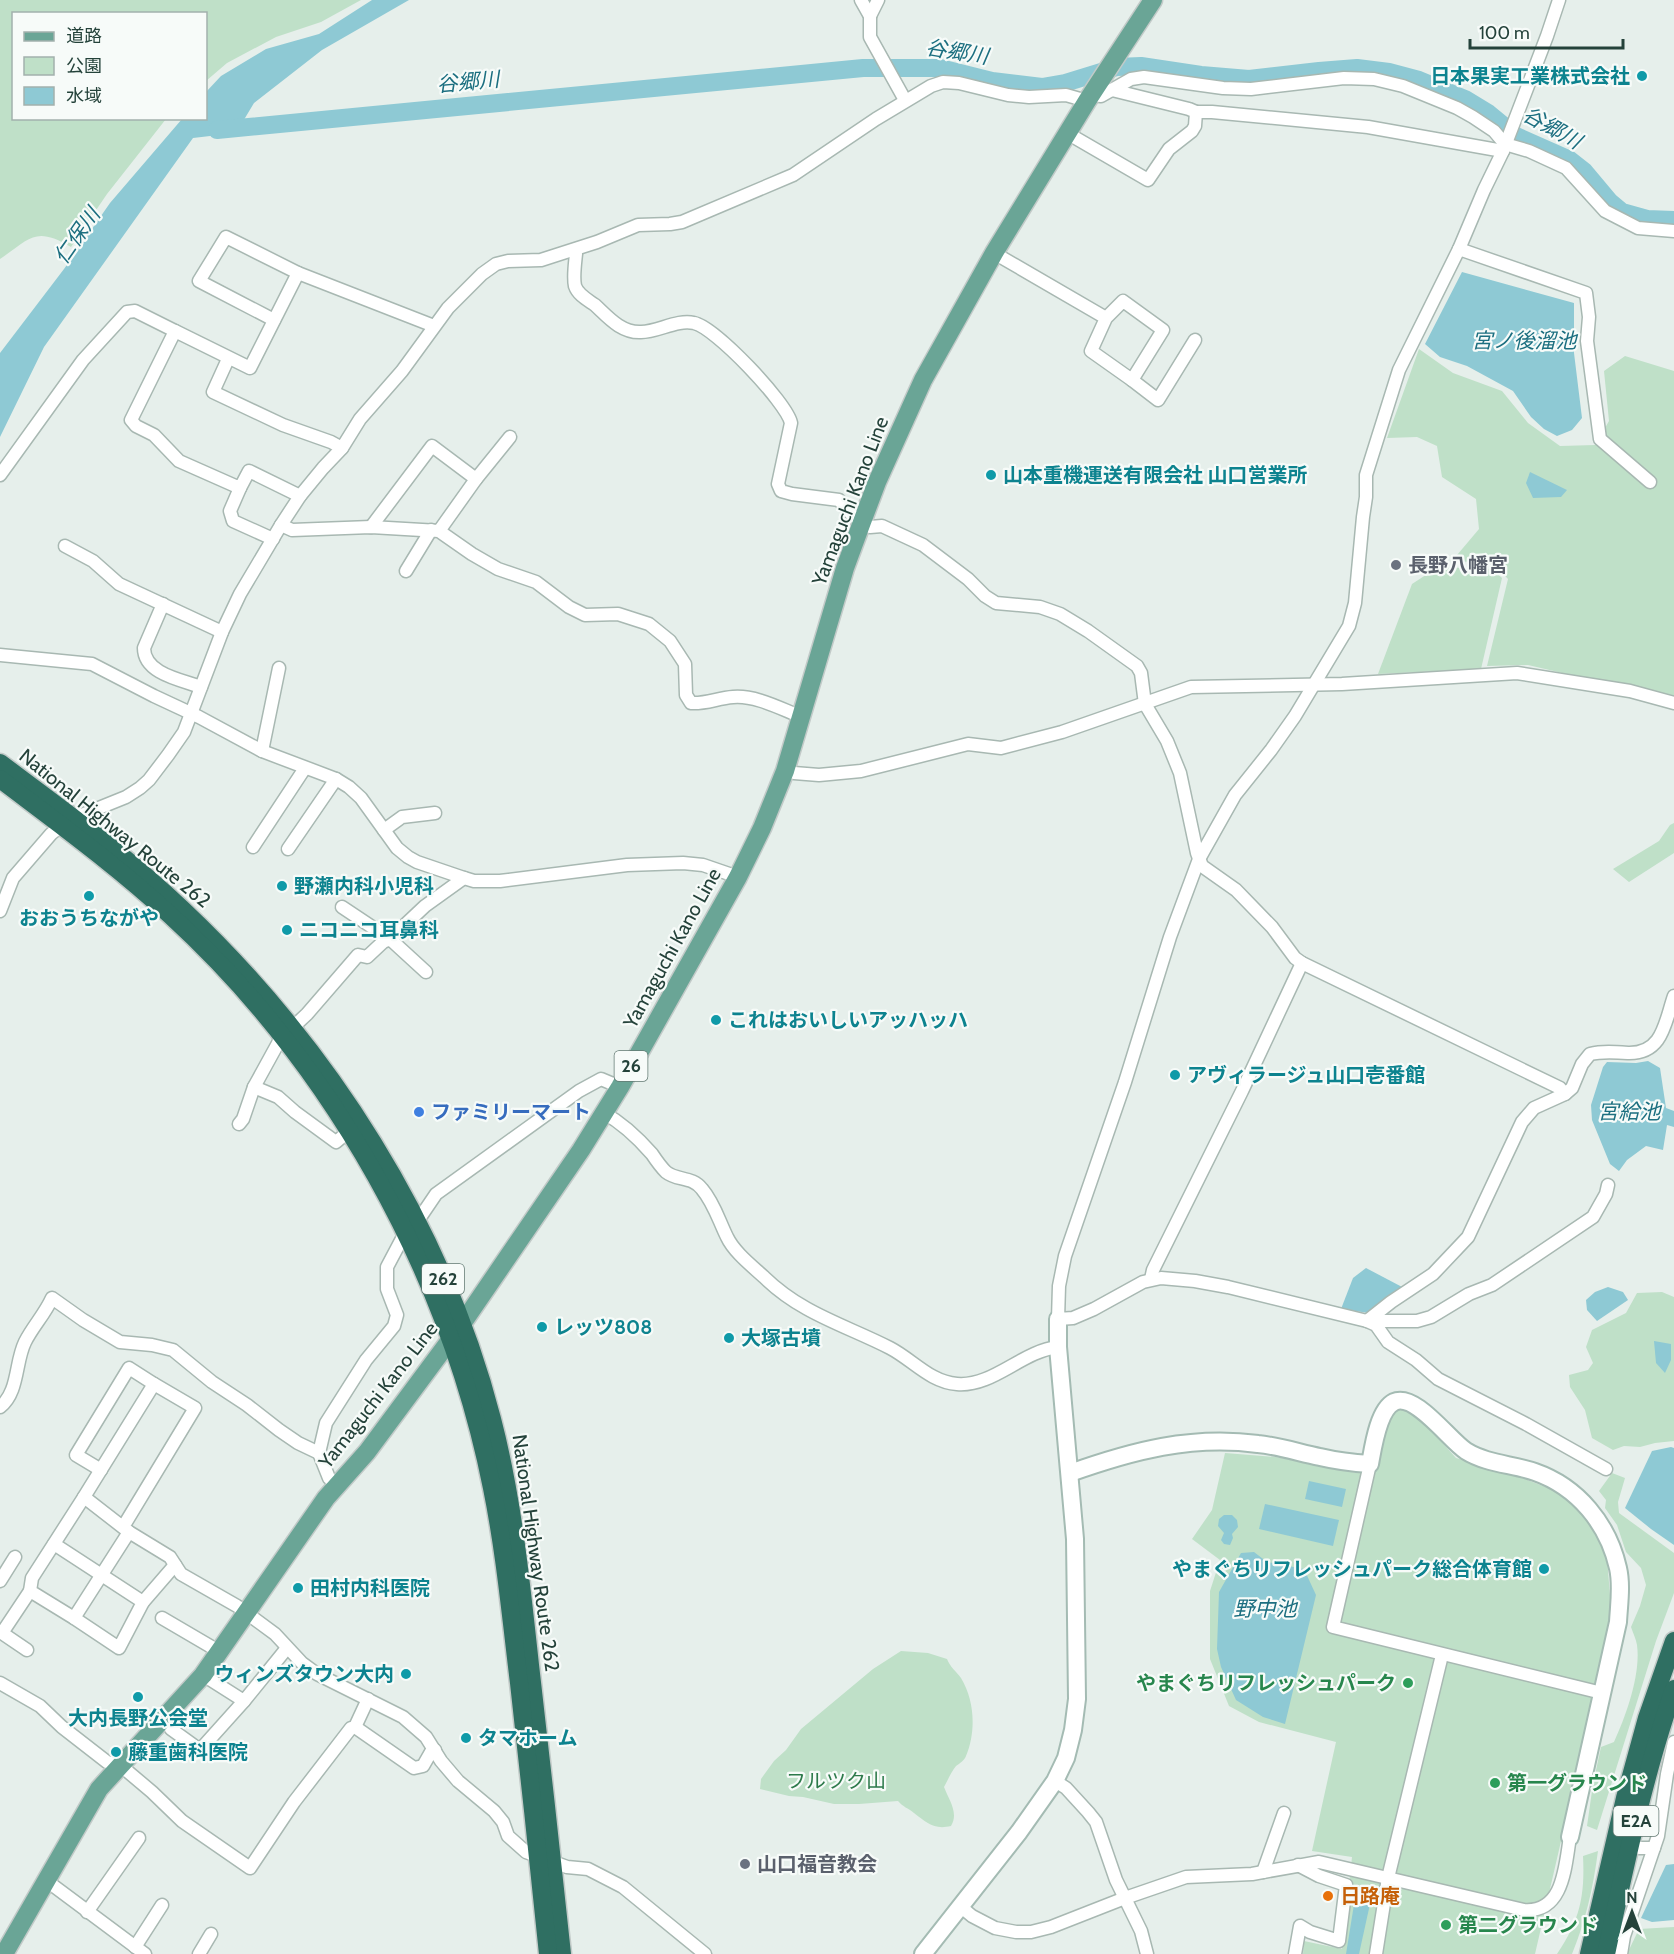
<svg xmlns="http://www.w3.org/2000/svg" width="1674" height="1954" font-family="Cabin,'Noto Sans JP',sans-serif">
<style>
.green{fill:#bfe0c8}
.water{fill:#8ec9d4}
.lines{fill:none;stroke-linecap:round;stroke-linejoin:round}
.river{stroke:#8ec9d4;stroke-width:18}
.street-casing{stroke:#a8b8b2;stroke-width:15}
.secondary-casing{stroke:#a4bbb3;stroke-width:20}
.primary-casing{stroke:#c2cac8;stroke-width:21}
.highway-casing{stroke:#c2cac8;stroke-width:21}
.street{stroke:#fff;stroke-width:12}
.secondary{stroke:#fff;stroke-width:16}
.primary{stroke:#6aa596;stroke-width:18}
.highway{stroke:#2f6f62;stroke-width:18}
.culture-dot{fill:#0f9aa8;stroke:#f7fbf9;stroke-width:2}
.worship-dot{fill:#6b7280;stroke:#f7fbf9;stroke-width:2}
.shop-dot{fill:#3f7fe0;stroke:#f7fbf9;stroke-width:2}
.leisure-dot{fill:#2e9e5b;stroke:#f7fbf9;stroke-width:2}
.food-dot{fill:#e8710a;stroke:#f7fbf9;stroke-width:2}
.labels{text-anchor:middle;stroke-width:4.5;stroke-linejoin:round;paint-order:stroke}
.shield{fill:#f7fbf9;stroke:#637a73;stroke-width:1.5}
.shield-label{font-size:18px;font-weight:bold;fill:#24423a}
.culture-label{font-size:20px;font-weight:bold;fill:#0d838f;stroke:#f7fbf9;text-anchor:start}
.street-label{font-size:20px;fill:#24423a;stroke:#f7fbf9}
.worship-label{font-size:20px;font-weight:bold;fill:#5b616d;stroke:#f7fbf9;text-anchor:start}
.shop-label{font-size:20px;font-weight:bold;fill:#366cbe;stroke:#f7fbf9;text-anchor:start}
.leisure-label{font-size:20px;font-weight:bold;fill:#27864d;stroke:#f7fbf9;text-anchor:start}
.park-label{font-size:20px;fill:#2d7a4b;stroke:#f7fbf9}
.food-label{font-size:20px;font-weight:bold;fill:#c56008;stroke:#f7fbf9;text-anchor:start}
.water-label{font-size:21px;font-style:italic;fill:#1c6f80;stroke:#f7fbf9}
</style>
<rect width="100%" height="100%" fill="#e6efeb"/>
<g class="green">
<path d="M0,0H361L321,22L276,37L227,63L206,81V14H14V118L166,119L107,194L71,247C35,226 31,238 0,259Z"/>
<polygon points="1419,349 1453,373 1502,391 1528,423 1560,446 1595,445 1609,421 1604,371 1625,356 1674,371 1674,699 1528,665 1487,666 1508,579 1493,563 1452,561 1479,529 1476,499 1442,477 1437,446 1417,437 1387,438"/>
<polygon points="1438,567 1492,569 1502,578 1481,669 1378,674 1412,584"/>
<polygon points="1674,823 1674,853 1629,882 1613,869 1659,841 1670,825"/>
<polygon points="1662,1292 1674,1297 1674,1441 1655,1443 1640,1447 1624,1446 1613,1450 1592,1438 1585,1410 1570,1387 1569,1375 1588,1370 1593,1363 1586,1347 1592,1330 1626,1313 1637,1293"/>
<polygon points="1400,1409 1421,1419 1456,1458 1506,1472 1559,1492 1590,1522 1607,1558 1612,1620 1535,1954 1303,1954 1304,1941 1342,1949 1352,1857 1312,1851 1336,1742 1259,1722 1229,1706 1210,1659 1210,1591 1220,1560 1192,1539 1212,1510 1225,1453 1276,1457 1357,1473 1375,1473 1387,1420"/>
<path d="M1612,1473L1625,1478L1618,1502L1619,1513L1674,1553V1593L1656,1641L1597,1830L1587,1826L1593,1784L1601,1747L1614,1742C1626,1716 1641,1674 1637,1645C1636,1639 1633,1633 1631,1627L1640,1606L1646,1585L1641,1568L1626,1552L1617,1525L1605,1508L1606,1500L1599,1491Z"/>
<path d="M901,1651L928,1653L947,1659C950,1667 956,1671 961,1678C975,1701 976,1732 966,1756C964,1761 960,1763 956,1766C951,1772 948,1780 944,1787C949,1800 959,1813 951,1826C934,1830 927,1823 914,1813C908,1808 903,1807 898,1801L859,1804H834L803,1797L789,1796L760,1789L761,1779L774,1761L786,1750L801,1729L873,1669Z"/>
<path d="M1598,1851C1593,1888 1586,1920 1572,1954H1557C1580,1920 1585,1896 1583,1856Z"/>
<polygon points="1674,1927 1674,1954 1627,1954 1639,1929"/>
</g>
<g class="water">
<polygon points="372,0 409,0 322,50 254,103 236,133 193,138 44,347 0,437 0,353 64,269 110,203 182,119 206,118 206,92 221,76 266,49 319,34"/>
<polygon points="1462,272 1574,303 1574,353 1582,418 1572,430 1557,436 1544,429 1531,417 1513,391 1467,366 1440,357 1425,344"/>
<polygon points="1530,472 1567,490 1561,497 1533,498 1526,483"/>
<polygon points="1648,1061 1660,1068 1666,1108 1674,1111 1674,1127 1667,1125 1663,1150 1646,1146 1627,1160 1619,1171 1610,1164 1592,1120 1591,1105 1603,1067 1607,1062 1636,1063"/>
<polygon points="1366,1268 1404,1288 1369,1313 1341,1309 1353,1278"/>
<polygon points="1608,1287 1623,1292 1628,1300 1597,1321 1587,1310 1586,1300 1595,1292"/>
<polygon points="1654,1341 1671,1344 1671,1360 1665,1373 1656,1363"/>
<polygon points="1671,1447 1674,1448 1674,1545 1651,1529 1625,1508 1652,1451"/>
<polygon points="1309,1481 1346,1489 1342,1507 1305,1499"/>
<polygon points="1265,1504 1339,1520 1333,1546 1259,1529"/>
<polygon points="1224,1515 1232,1515 1237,1520 1238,1527 1232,1534 1233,1538 1230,1545 1224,1544 1221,1540 1224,1533 1218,1526 1219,1519"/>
<polygon points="1254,1552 1267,1562 1304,1569 1316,1595 1285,1724 1263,1717 1236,1700 1221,1667 1217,1649 1219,1592 1241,1553"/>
<polygon points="1674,1864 1674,1920 1652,1922 1641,1918 1666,1865"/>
<polygon points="1356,1892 1372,1895 1359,1954 1346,1954"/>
</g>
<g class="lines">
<polyline class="river" points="217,130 863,68 940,68 992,81 1042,87 1065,83 1117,67 1141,66 1201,75 1249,79 1319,71 1357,68 1389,72 1419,80 1465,99 1488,113 1516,136 1570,160 1584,171 1610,202 1622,212 1647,219 1674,220"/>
<g class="street-casing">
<g id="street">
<polyline points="861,0 870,16 870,37 905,100"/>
<polyline points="1559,0 1547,36 1503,151 1484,190 1459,249 1399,370 1366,475 1366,497 1363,517 1355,603 1349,626 1295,716 1271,750 1235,795 1199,859 1170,937 1125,1082 1065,1256 1059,1286 1058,1319 1073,1318 1094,1309 1143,1282 1161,1278 1195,1281 1228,1287 1367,1321 1417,1321 1431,1317 1469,1294 1492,1285 1593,1217 1606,1194 1608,1185"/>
<polyline points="870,16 878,0"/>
<polyline points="1091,95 1101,96 1131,79 1144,77 1223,88 1251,89 1344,78 1374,79 1403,86 1457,108 1473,117 1494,131 1505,144 1529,151 1566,168 1605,211 1638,228 1674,231"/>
<polyline points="1196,112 1212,112 1368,127 1503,151"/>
<polyline points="1067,133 1148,180 1169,149 1192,131 1195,126 1196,112 1189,109 1112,90"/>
<polyline points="1459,249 1586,293 1589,317 1587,341 1600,439 1650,482"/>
<path d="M574,250L576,254C575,264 573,277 575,286C578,295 588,300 595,305C608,317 621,333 641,332C658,332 677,319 694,323C715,327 787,403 791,423L778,484L781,491L792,494L839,500L852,515L870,527L882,526L923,545L968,579L985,596L996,603L1040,607L1060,614L1088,631L1137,666L1141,673L1145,704L1167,741L1180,773L1197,853L1202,866L1236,890L1272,927L1295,958L1302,963L1560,1088L1565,1094"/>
<polyline points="994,253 1106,318 1091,351 1132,380 1163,330 1123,301 1106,318"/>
<polyline points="298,273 250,368 175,331 131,420 136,426 154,435 179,461 240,488 249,471 300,496"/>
<polyline points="274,320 199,281 226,237 298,273 434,326"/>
<polyline points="228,359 213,392 283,425 331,442 342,448"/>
<polyline points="1132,380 1158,400 1195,340"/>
<polyline points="0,475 83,360 127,312 135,311 175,331"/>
<polyline points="476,479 510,437"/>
<polyline points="240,488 230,511 233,521 273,539"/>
<path d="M281,525L292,530L371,527L439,531L472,554L498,569L536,582L569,607L585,615L618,614L649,624L670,641L685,664L686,695L691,703C706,704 718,698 733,697C756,695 781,709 802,717"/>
<polyline points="371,527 432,446 476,479 439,531"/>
<polyline points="65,546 93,561 119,584 222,632"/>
<polyline points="406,571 431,530"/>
<path d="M163,604L144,648C144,674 182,680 201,687"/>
<polyline points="0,655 92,664 154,696 199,717 262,751 336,779 349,787 361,798 397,848 408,857 417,862 464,878 474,881 500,881 627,865 683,863 703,865 738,877"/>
<polyline points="262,751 279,668"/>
<polyline points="785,771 794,773 819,775 861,771 968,744 1001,748 1062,732 1191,687 1342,684 1517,673 1630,691 1674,703"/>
<polyline points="384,830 402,817 435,813"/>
<polyline points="253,847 305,768"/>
<polyline points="288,849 336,779"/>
<polyline points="342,907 390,939 425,906 464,878"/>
<polyline points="0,911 13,878 51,834 61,826 74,818 126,797 140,788 149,780 168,755 184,732 222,632 240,594 281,525 300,496 323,468 342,448 360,419 402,371 448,308 482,274 496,264 508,261 541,260 597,242 638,225 670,224 682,222 793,175 876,119 931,86 943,82 959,83 1008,95 1029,97 1066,95 1087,101"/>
<polyline points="292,1028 307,1014 358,955 367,957 383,942 390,939 426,972"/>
<polyline points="254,1087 278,1097 295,1112 336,1142 349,1131"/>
<path d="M604,1113C622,1123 638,1138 652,1154C656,1160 661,1167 666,1172C677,1181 692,1176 702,1189C714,1203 719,1221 727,1237C734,1252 752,1266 764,1277C802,1314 845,1325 890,1348C913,1360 930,1382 957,1384C993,1387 1022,1351 1058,1347"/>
<polyline points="239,1124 243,1119 254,1087 282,1036"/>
<polyline points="417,1222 436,1194 579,1091 601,1079 620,1087"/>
<polyline points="1151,1279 1153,1270 1242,1091 1302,963"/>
<path d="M0,1407C19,1392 15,1362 25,1342C33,1326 45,1314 52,1298L83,1320L120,1342L152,1345L173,1350L212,1382L247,1405L279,1430L298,1443L319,1453"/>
<polyline points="1370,1464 1333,1627 1602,1693"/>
<path d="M1606,1469L1526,1424L1438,1379L1416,1360L1388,1342L1376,1325L1367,1321L1391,1302L1433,1274L1468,1237L1522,1122L1534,1108L1565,1094L1572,1088L1582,1064L1590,1054C1602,1051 1615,1052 1628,1053C1663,1054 1665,1022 1674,996"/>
<polyline points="101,1470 76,1455 129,1368 154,1384"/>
<polyline points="338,1485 329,1478 319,1453 326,1423 366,1360 394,1326 397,1315 387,1289 387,1267 405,1233"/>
<polyline points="84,1497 32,1578 30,1591 74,1618 129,1532"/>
<polyline points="123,1527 195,1408 154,1384 84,1497 129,1532 170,1557 181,1574 237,1606 275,1634 302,1663 317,1674 403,1717 426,1737 441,1761 458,1781 494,1811 503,1822 508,1836 526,1852 567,1867 588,1869 623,1887 705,1954"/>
<polyline points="54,1544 143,1602 119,1648 74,1618"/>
<polyline points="0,1581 15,1557"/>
<polyline points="143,1602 175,1565"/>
<polyline points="162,1618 220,1652"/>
<polyline points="27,1650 2,1633 30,1591"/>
<polyline points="203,1675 244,1701 287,1648"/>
<polyline points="0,1683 40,1706 62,1727 107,1762 120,1765 152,1792 182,1821 250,1868 294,1802 351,1728 355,1727 368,1699"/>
<polyline points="355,1727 414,1768 423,1766 431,1752 435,1750"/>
<polyline points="171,1729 200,1750 244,1701"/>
<polyline points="1055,1781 1066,1788 1088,1812 1096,1822 1116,1880 1141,1931 1147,1954"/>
<polyline points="1639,1848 1654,1848"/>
<polyline points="1263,1872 1284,1813"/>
<polyline points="47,1881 145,1954"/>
<path d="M960,1906L972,1916L995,1928L1016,1932H1031L1051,1927L1125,1898L1186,1877L1252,1874L1319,1862L1524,1910C1564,1913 1565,1866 1570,1837"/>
<polyline points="87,1912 139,1838"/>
<polyline points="135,1947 162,1905"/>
<polyline points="199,1954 211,1934"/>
<polyline points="1295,1954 1300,1926 1310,1932 1339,1941 1346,1885 1319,1876 1298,1865"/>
<polyline points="1376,1954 1388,1878 1442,1655"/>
<polyline points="1621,1954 1624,1936 1658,1836 1667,1774 1674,1742"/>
</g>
</g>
<g class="secondary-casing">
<g id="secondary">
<path d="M1070,1473C1132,1451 1191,1435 1258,1444C1279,1446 1300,1453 1320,1457C1337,1461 1353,1463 1370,1464C1373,1448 1378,1410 1394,1402C1415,1392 1449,1440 1466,1451C1487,1464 1512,1464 1535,1472C1578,1487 1608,1524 1618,1568C1622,1585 1619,1604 1618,1622L1570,1837"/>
<polyline points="923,1954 1019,1832 1055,1781 1066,1758 1073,1730 1077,1699 1075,1539 1058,1347 1058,1319"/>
</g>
</g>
<g class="primary-casing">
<polyline id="primary" points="4,1954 99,1789 203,1675 326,1498 367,1452 462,1324 581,1150 620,1087 738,877 762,828 785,771 845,568 862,522 877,482 923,380 994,253 1087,101 1153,0"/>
</g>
<g class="highway-casing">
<g id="highway">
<path d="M0,763C63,810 127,856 183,910C328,1047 442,1225 492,1419C513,1499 521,1583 530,1665C541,1761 552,1858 562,1954"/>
<path d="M0,779C58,823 117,866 170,915C333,1064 449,1272 492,1488C505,1552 511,1618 519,1683C529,1773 539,1864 548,1954"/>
<polyline points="1589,1954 1625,1798 1647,1718 1674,1641"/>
<path d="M1606,1954C1625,1865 1644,1775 1674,1689"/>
</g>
</g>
<use href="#street" class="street"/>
<use href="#secondary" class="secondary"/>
<use href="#primary" class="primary"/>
<use href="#highway" class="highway"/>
</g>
<g class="culture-dot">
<circle cx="1642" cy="76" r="6"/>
<circle cx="991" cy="475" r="6"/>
<circle cx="282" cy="886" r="6"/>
<circle cx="89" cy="896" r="6"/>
<circle cx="287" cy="930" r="6"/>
<circle cx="716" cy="1020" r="6"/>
<circle cx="1175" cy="1075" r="6"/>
<circle cx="542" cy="1327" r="6"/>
<circle cx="729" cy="1338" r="6"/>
<circle cx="1544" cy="1569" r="6"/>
<circle cx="298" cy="1588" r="6"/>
<circle cx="406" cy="1674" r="6"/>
<circle cx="138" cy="1697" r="6"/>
<circle cx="466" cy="1738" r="6"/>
<circle cx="116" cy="1752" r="6"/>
</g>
<g class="worship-dot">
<circle cx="1396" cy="565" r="6"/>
<circle cx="745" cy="1864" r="6"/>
</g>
<circle class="shop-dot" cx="419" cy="1112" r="6"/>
<g class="leisure-dot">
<circle cx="1408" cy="1683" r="6"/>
<circle cx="1495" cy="1783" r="6"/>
<circle cx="1446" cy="1925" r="6"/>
</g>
<circle class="food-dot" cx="1328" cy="1896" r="6"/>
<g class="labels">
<g class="shield">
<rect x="614.5" y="1051" width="33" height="30" rx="4.5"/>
<rect x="422" y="1264" width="42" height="30" rx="4.5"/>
<rect x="1613.5" y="1806" width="45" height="30" rx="4.5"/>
</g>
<g class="shield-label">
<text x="631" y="1072">26</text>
<text x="443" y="1285">262</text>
<text x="1636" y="1827">E2A</text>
</g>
<g class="culture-label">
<text x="1630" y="83" text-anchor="end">日本果実工業株式会社</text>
<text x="1003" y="482">山本重機運送有限会社 山口営業所</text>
<text x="294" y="893">野瀬内科小児科</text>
<text x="89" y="925" text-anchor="middle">おおうちながや</text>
<text x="299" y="937">ニコニコ耳鼻科</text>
<text x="728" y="1027">これはおいしいアッハッハ</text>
<text x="1187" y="1082">アヴィラージュ山口壱番館</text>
<text x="554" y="1334">レッツ808</text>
<text x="741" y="1345">大塚古墳</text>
<text x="1532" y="1576" text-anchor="end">やまぐちリフレッシュパーク総合体育館</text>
<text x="310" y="1595">田村内科医院</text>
<text x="394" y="1681" text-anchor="end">ウィンズタウン大内</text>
<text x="138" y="1725" text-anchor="middle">大内長野公会堂</text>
<text x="478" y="1745">タマホーム</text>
<text x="128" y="1759">藤重歯科医院</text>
</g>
<g class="street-label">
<text transform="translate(850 501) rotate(-69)" y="7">Yamaguchi Kano Line</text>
<text transform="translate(115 828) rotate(39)" y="7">National Highway Route 262</text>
<text transform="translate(672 948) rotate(-61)" y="7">Yamaguchi Kano Line</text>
<text transform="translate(378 1395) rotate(-52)" y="7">Yamaguchi Kano Line</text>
<text transform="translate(536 1553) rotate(82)" y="7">National Highway Route 262</text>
</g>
<g class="worship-label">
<text x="1408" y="572">長野八幡宮</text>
<text x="757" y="1871">山口福音教会</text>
</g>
<g class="shop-label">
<text x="431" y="1119">ファミリーマート</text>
</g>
<g class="leisure-label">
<text x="1396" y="1690" text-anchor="end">やまぐちリフレッシュパーク</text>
<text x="1507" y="1790">第一グラウンド</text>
<text x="1458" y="1932">第二グラウンド</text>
</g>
<g class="park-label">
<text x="836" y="1788">フルツク山</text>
</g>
<g class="food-label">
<text x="1340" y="1903">日路庵</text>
</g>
<g class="water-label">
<text transform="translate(957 52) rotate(9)" y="7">谷郷川</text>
<text transform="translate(468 82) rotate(-5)" y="7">谷郷川</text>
<text transform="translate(1552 128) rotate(29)" y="7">谷郷川</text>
<text transform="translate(77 236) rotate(-55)" y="7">仁保川</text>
<text x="1524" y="348">宮ノ後溜池</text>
<text x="1629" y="1119">宮給池</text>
<text x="1265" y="1616">野中池</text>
</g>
</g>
<rect x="12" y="12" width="195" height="108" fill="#f7fbf9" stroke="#a3b1ad" stroke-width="1.5"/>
<rect x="24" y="32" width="30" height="9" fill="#6aa596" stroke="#a3b1ad" stroke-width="1.5"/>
<text x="66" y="42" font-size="18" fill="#24423a">道路</text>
<rect x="24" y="57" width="30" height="18" fill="#bfe0c8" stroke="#a3b1ad" stroke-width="1.5"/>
<text x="66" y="72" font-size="18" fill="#24423a">公園</text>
<rect x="24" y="87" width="30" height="18" fill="#8ec9d4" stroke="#a3b1ad" stroke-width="1.5"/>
<text x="66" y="102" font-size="18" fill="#24423a">水域</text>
<g transform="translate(1632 1912)" stroke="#f7fbf9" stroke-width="4.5" paint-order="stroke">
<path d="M0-4.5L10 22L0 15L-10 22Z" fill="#24423a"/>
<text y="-9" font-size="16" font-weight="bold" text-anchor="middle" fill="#24423a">N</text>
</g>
<path d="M1470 39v9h153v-9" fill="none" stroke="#24423a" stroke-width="3"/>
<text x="1479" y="39" font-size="18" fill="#24423a" stroke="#f7fbf9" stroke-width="4.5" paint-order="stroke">100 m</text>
</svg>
